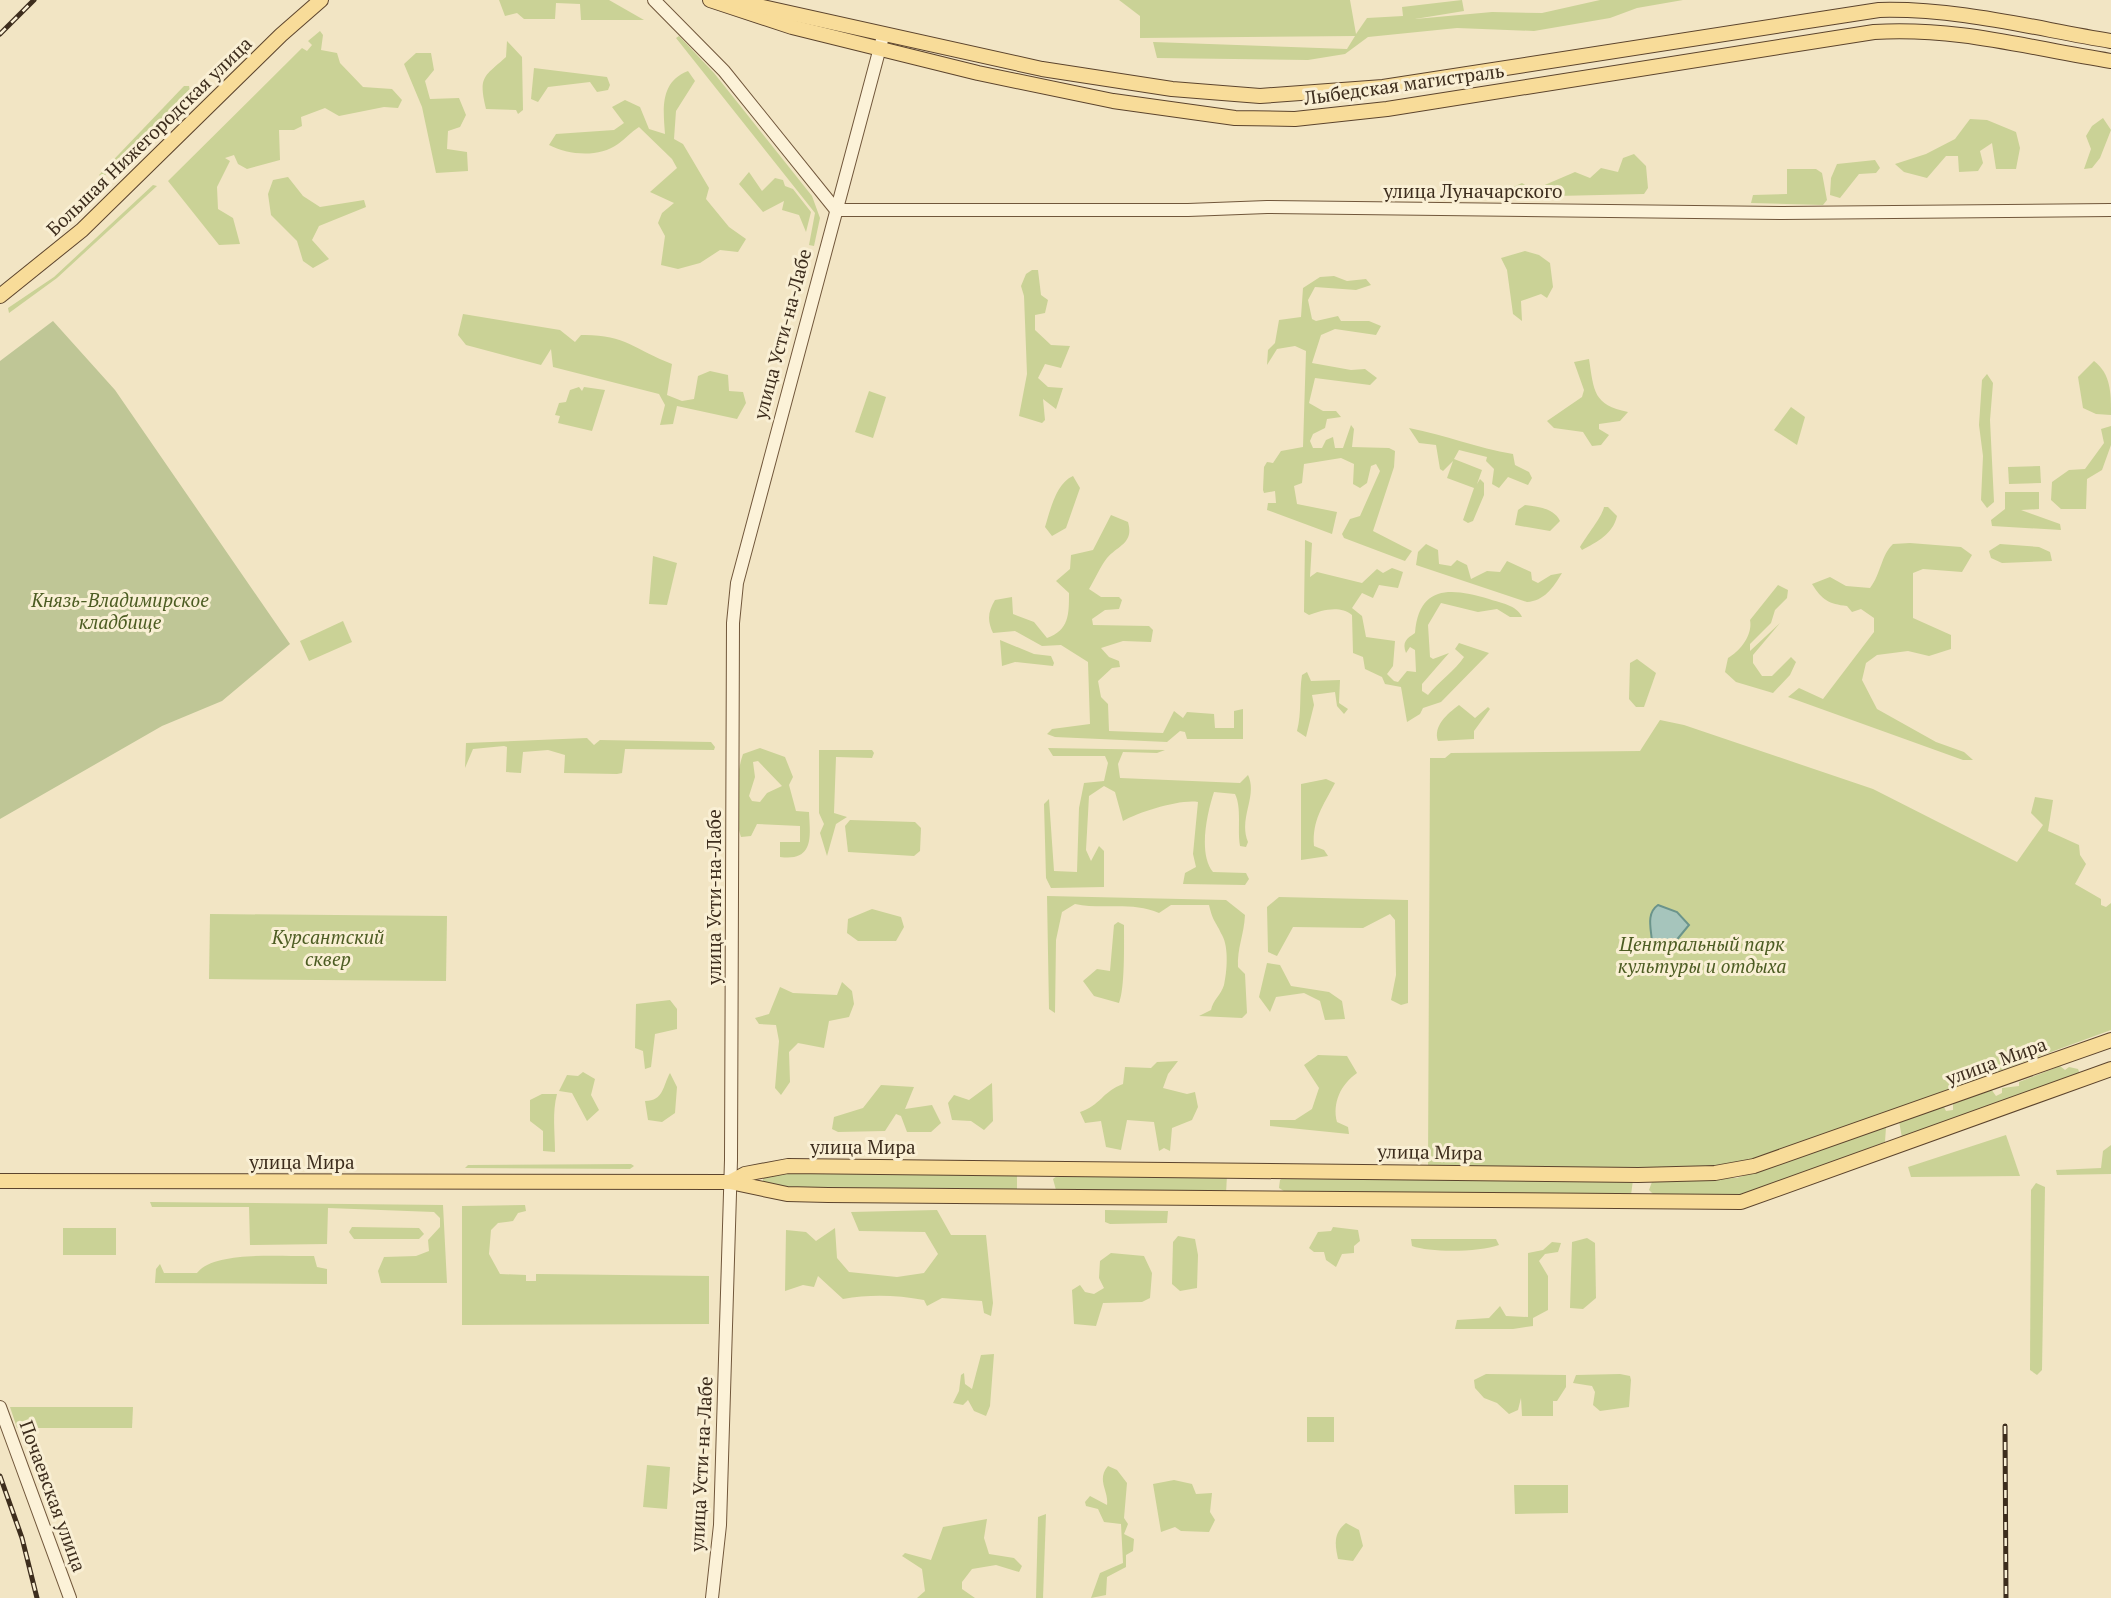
<svg xmlns="http://www.w3.org/2000/svg" width="2111" height="1598" font-family="'PT Serif',serif">
<style>
.green{fill:#cad296;fill-rule:evenodd}
.cemetery{fill:#bfc696}
.water{fill:#a6c5bc;stroke:#6b948b;stroke-width:2}
.lines{fill:none;stroke-linecap:round;stroke-linejoin:round}
.secondary-casing{stroke:#71573b;stroke-width:14}
.primary-casing{stroke:#5c442d;stroke-width:16}
.secondary{stroke:#fcf2d8;stroke-width:12}
.primary{stroke:#f8dc99;stroke-width:14}
.rail-casing{stroke:#3d2d1d;stroke-width:5}
.rail{stroke:#f9efd4;stroke-width:2.5;stroke-dasharray:8;stroke-linecap:butt}
.labels{text-anchor:middle;stroke-width:6;stroke-linejoin:round;paint-order:stroke}
.street-label{font-size:19px;fill:#3d2d1d;stroke:#f9efd4}
.park-label{font-size:19px;font-style:italic;fill:#4c5c22;stroke:#f9efd4}
</style>
<rect width="100%" height="100%" fill="#f2e5c4"/>
<g class="green">
<polygon points="499,0 609,0 644,20 581,20 580,4 556,3 555,19 524,19 517,13 505,16"/>
<polygon points="1119,0 1350,0 1356,34 1367,18 1403,16 1402,7 1462,0 1464,11 1415,19 1492,12 1542,13 1600,0 1683,0 1637,8 1610,18 1534,31 1457,28 1368,37 1345,54 1308,60 1157,58 1153,42 1347,49 1355,36 1140,38 1140,16"/>
<polygon points="320,31 323,35 321,50 337,53 340,63 363,87 392,89 402,100 398,108 384,107 339,116 325,108 301,117 302,126 294,130 279,130 280,160 247,169 238,164 234,155 225,158 230,161 217,187 218,209 233,218 240,244 219,245 168,181 302,48 307,51 312,45 308,41"/>
<polygon points="679,36 714,73 812,196 820,218 814,246 809,245 815,213 676,38"/>
<path d="M507,41L522,57L523,110L518,114L516,110L486,109C478,76 484,77 506,57Z"/>
<polygon points="416,53 431,53 434,70 425,81 430,99 459,98 466,115 460,127 448,131 447,149 467,152 468,171 436,173 422,107 404,64"/>
<polygon points="534,68 607,77 610,85 608,90 597,92 590,82 548,87 538,102 531,99"/>
<path d="M688,71L695,81L676,111L674,139L683,144L709,188L706,199L729,227L746,239L738,252L720,250L700,263L678,269L661,265L665,236L658,223L662,213L674,203L650,192L677,168L672,159L639,127C631,132 625,139 618,144C599,158 568,155 549,145L556,134L614,130L624,123L612,107L625,100L640,107L649,129L665,134C663,108 660,82 688,71Z"/>
<polygon points="184,86 189,86 190,92 102,178 99,175"/>
<polygon points="2103,118 2111,130 2100,158 2092,168 2084,169 2091,149 2086,136 2092,126"/>
<polygon points="1970,119 1987,120 2016,132 2020,148 2016,169 1996,169 1992,143 1980,151 1983,163 1978,171 1959,172 1958,156 1946,156 1927,178 1904,172 1895,164 1926,154 1955,139"/>
<polygon points="1634,154 1646,166 1648,188 1644,194 1513,197 1511,188 1522,183 1533,190 1575,172 1590,178 1601,168 1618,172 1623,158"/>
<polygon points="1875,160 1880,168 1876,173 1859,174 1840,198 1830,195 1831,178 1837,164"/>
<polygon points="1787,169 1816,169 1822,173 1827,200 1823,205 1751,203 1753,195 1787,194"/>
<polygon points="749,172 762,191 775,178 783,180 785,186 793,189 811,212 806,232 799,215 782,210 784,201 763,212 739,184"/>
<polygon points="288,177 303,196 320,207 364,200 366,207 319,226 312,240 329,259 313,268 303,261 297,241 271,215 268,194 273,180"/>
<polygon points="153,185 157,186 57,278 9,313 8,308 54,277"/>
<polygon points="1525,251 1539,255 1550,263 1553,287 1547,298 1541,294 1521,301 1522,321 1513,314 1507,270 1501,258"/>
<polygon points="1032,270 1038,270 1041,295 1048,300 1045,313 1035,315 1035,330 1051,345 1070,346 1061,368 1045,364 1038,378 1048,387 1063,388 1056,409 1043,399 1045,420 1042,423 1019,416 1027,374 1024,296 1021,286 1026,274"/>
<polygon points="1334,276 1347,281 1366,279 1371,285 1356,290 1315,287 1308,300 1312,319 1316,321 1338,316 1341,321 1369,321 1381,326 1376,335 1335,329 1321,335 1312,363 1351,370 1365,369 1377,378 1370,385 1315,378 1309,403 1323,411 1336,411 1341,417 1327,419 1325,428 1313,434 1310,441 1313,448 1322,448 1326,440 1333,437 1335,448 1343,448 1351,425 1354,429 1352,447 1389,448 1395,451 1394,467 1373,531 1412,551 1405,561 1344,538 1342,534 1350,519 1360,516 1380,471 1376,464 1371,466 1367,483 1360,488 1353,484 1354,464 1341,458 1304,464 1302,483 1294,486 1297,504 1337,512 1332,534 1267,510 1268,503 1276,503 1275,491 1264,493 1263,490 1264,467 1267,462 1273,463 1281,451 1303,447 1306,351 1295,346 1277,349 1267,365 1268,350 1275,343 1279,320 1301,317 1303,288 1320,277"/>
<path d="M463,314L560,330L575,342L581,335C624,334 634,349 672,364L667,395L682,401L694,399L698,376L710,371L728,375L729,391L743,392L746,403L737,419L677,406L673,424L660,425L665,405L659,394L553,367L551,349L541,365L466,345L458,335Z"/>
<path d="M1589,359C1594,391 1593,405 1628,412L1620,421L1599,424V429L1609,435L1601,445L1592,446L1583,432L1554,428L1547,421L1582,397L1584,390L1574,362Z"/>
<path d="M2094,361C2111,374 2111,393 2111,415L2096,414L2083,408L2078,377Z"/>
<polygon points="1987,374 1993,383 1990,420 1994,502 1987,508 1981,500 1983,456 1979,425 1982,380"/>
<polygon points="579,387 582,391 584,387 605,390 592,431 558,423 560,416 555,415 559,403 566,402 570,390"/>
<polygon points="869,391 886,397 873,438 855,432"/>
<polygon points="1791,407 1805,417 1797,445 1774,430"/>
<polygon points="2111,426 2111,445 2102,470 2087,479 2086,509 2061,509 2051,500 2052,482 2069,470 2085,469 2104,443 2101,429"/>
<path d="M1409,428C1446,435 1477,448 1513,454L1515,465L1529,472L1532,478L1528,485L1508,477L1499,488L1492,484L1494,469L1486,461L1487,457L1459,450L1454,459L1482,470L1477,484L1480,479L1484,483V495L1473,521L1468,523L1463,520L1474,488L1447,478L1453,461L1443,471L1440,469L1436,445L1419,443Z"/>
<polygon points="2040,466 2041,483 2009,484 2008,467"/>
<path d="M1073,476L1080,488L1066,528L1052,536L1045,527C1050,511 1056,483 1073,476Z"/>
<polygon points="2005,492 2039,492 2039,509 2021,510 2060,524 2061,530 1992,526 1991,520 2005,509"/>
<path d="M1525,505C1538,507 1554,508 1560,521L1550,531L1515,525L1518,510Z"/>
<path d="M1604,507H1608L1617,516C1613,534 1597,542 1582,550L1580,547C1587,535 1602,517 1604,507Z"/>
<path d="M1111,515L1128,522C1134,543 1119,545 1107,558C1100,567 1095,579 1089,589L1101,597H1119L1122,600L1119,609L1105,610L1092,619L1093,625L1149,626L1153,630L1151,642L1123,641L1101,648L1109,657L1119,661L1120,667L1112,668L1098,681L1101,697L1108,704L1109,731L1163,733L1174,711L1183,718L1187,712L1214,714L1215,728H1234V711L1243,709V739H1187L1185,732L1180,731L1167,742L1055,737L1047,734L1052,729L1090,724L1088,662L1061,645L1042,646L1015,631L993,633C987,620 988,612 995,600L1012,597L1013,614L1034,622L1047,638C1069,630 1069,615 1069,593L1056,581L1070,569L1071,555L1093,550Z"/>
<path d="M1305,540L1312,543L1310,577L1317,572L1362,583L1377,569L1383,573L1392,568L1403,572L1398,588L1379,585L1373,598L1362,593L1352,608L1362,616L1366,637L1395,641L1393,666L1387,674L1394,681L1398,682L1407,671L1416,672L1415,650L1410,647L1406,653C1402,642 1406,639 1415,633C1419,584 1452,588 1489,599C1500,603 1517,605 1522,617H1510L1497,609L1478,612L1441,603L1428,625L1430,657L1433,659L1449,653L1422,684V691L1428,695C1438,682 1456,670 1464,657L1455,649L1459,643L1489,653L1441,702L1423,708L1420,714L1407,722L1401,687L1385,684L1382,677L1365,669L1363,657L1353,653L1352,615C1340,605 1322,610 1309,615L1304,612Z"/>
<path d="M1910,543L1961,547L1972,555L1962,572L1923,569L1913,573V618L1951,635V649L1929,656L1908,651L1877,655L1866,663L1862,680L1877,709L1936,742L1964,752L1973,760H1963L1788,697L1799,688L1823,699L1874,632V618L1861,609L1852,612L1847,606C1829,604 1822,600 1812,584L1830,577L1846,586L1870,588C1881,574 1881,555 1893,544Z"/>
<path d="M1426,544L1438,550L1439,564L1451,566L1457,560L1467,565L1471,579L1487,571L1500,572L1507,561L1531,572L1532,580L1538,583L1551,575L1562,573C1553,588 1544,601 1527,602L1416,565L1418,552Z"/>
<polygon points="2000,544 2039,547 2050,552 2052,561 2002,563 1991,558 1989,551"/>
<polygon points="653,556 677,563 667,605 649,604"/>
<path d="M1778,585L1788,590L1787,598L1775,610L1771,623L1750,644V651L1780,623L1753,655V663L1762,676H1772L1791,657L1796,662L1790,675L1773,693L1736,682L1725,672L1728,658C1740,651 1753,635 1750,620Z"/>
<polygon points="343,621 352,642 309,661 300,641"/>
<polygon points="1000,640 1034,654 1051,656 1054,663 1053,666 1015,662 1002,666"/>
<polygon points="1637,659 1656,673 1644,707 1636,707 1629,699 1630,663"/>
<path d="M1307,672L1311,681L1340,680L1339,703L1348,709L1344,714L1337,706L1335,692L1312,695L1314,705L1306,737L1297,731C1302,712 1299,694 1302,675Z"/>
<path d="M1459,705L1475,718L1488,707L1490,709L1474,731V739L1438,741C1433,726 1447,714 1459,705Z"/>
<path d="M1660,720L1684,725L1873,789L2017,862L2043,825L2031,813L2035,797L2053,800L2048,831L2079,845L2080,855L2086,864L2075,884L2101,899V905L2106,907L2111,903V1030L1753,1161C1647,1179 1536,1167 1428,1165L1430,758H1445L1451,753L1640,751Z"/>
<polygon points="587,738 594,745 600,740 711,742 715,747 714,750 625,749 622,773 617,774 564,773 565,755 548,750 523,752 521,773 506,772 507,747 504,746 473,749 465,768 466,743"/>
<path d="M760,748L785,757L793,777L789,785L796,811L809,812C810,835 815,862 780,857V842H800V826L757,824L751,836L741,837C733,813 735,778 743,754ZM758,761L782,786L767,793L760,802L752,801L749,796L755,777L753,762Z"/>
<path d="M1048,748L1165,750L1157,753L1123,752L1118,764L1120,778L1240,783L1248,775C1258,796 1238,818 1248,842L1246,847L1240,846C1237,830 1242,808 1235,794L1214,792C1207,813 1198,854 1213,872L1246,873L1249,879L1245,885L1183,884L1185,873L1196,867L1193,854L1198,802C1180,799 1139,812 1123,821L1115,792L1104,786L1089,796L1086,850L1091,861L1099,846L1104,851V887L1051,888L1046,878L1044,804L1049,799L1054,871L1077,872L1079,808L1084,783L1104,781L1108,763L1105,756H1053Z"/>
<polygon points="819,750 872,750 874,753 872,758 836,757 834,813 847,817 836,824 827,856 820,833 824,824 819,813"/>
<path d="M1326,779L1335,783C1323,806 1312,820 1314,846L1324,850L1328,856L1301,860V784Z"/>
<polygon points="850,820 915,822 921,828 920,851 914,856 848,852 845,826"/>
<path d="M1047,896L1226,900L1245,915C1244,935 1237,948 1238,967L1245,974L1247,1013L1242,1018L1199,1016L1211,1010C1213,1000 1221,995 1224,985C1227,972 1229,947 1222,935C1215,920 1213,922 1209,905H1171L1159,913C1132,901 1103,910 1075,904L1062,912L1056,940L1055,1013L1049,1009Z"/>
<polygon points="1279,897 1408,900 1408,1003 1401,1005 1391,1000 1396,975 1395,920 1390,914 1363,928 1293,927 1277,956 1268,952 1267,907"/>
<polygon points="872,909 901,917 904,927 896,941 858,941 847,933 848,919"/>
<polygon points="210,914 447,916 446,981 209,979"/>
<path d="M1118,922L1124,925C1124,945 1125,988 1119,1003L1094,996L1083,981L1097,969L1110,971L1114,925Z"/>
<polygon points="1267,963 1280,965 1291,986 1329,992 1342,1001 1345,1019 1325,1020 1320,1001 1304,993 1276,997 1270,1012 1259,997"/>
<polygon points="842,982 852,991 854,1004 849,1017 829,1021 824,1048 798,1043 789,1052 790,1082 781,1095 775,1088 779,1041 776,1025 759,1024 755,1018 769,1014 780,987 793,993 837,995"/>
<polygon points="670,1000 677,1009 677,1029 655,1034 651,1067 645,1069 643,1051 635,1048 636,1004"/>
<path d="M1318,1055L1347,1056L1357,1073C1341,1084 1332,1103 1337,1122L1348,1127L1349,1134L1270,1126V1120H1295L1312,1109L1319,1088L1304,1065Z"/>
<path d="M1178,1061L1168,1074L1163,1088L1187,1094L1195,1092L1198,1107L1192,1120L1172,1128L1170,1151L1164,1148L1159,1151L1154,1122L1127,1120L1121,1150L1106,1147L1101,1121L1085,1123L1080,1112C1100,1106 1103,1091 1123,1084L1125,1067L1151,1068L1157,1062Z"/>
<polygon points="2060,1066 2065,1070 2069,1067 2078,1069 2080,1074 1902,1138 1899,1121 1943,1105 1946,1111 1953,1110 1953,1103 1991,1089 1996,1096 2002,1093 2002,1088 2019,1086 2019,1082"/>
<polygon points="583,1072 595,1079 591,1095 599,1110 587,1121 572,1093 559,1091 567,1075 578,1076"/>
<path d="M670,1073L677,1087L675,1113L662,1122L648,1120L645,1101C664,1101 663,1085 670,1073Z"/>
<polygon points="992,1083 993,1121 984,1130 971,1121 952,1120 948,1103 954,1095 969,1100"/>
<polygon points="881,1085 914,1087 905,1109 932,1105 941,1123 931,1132 907,1132 901,1116 896,1114 885,1131 838,1132 832,1129 834,1117 863,1108"/>
<path d="M542,1094H557C552,1113 555,1131 555,1152L543,1151V1131L530,1121V1100Z"/>
<polygon points="1886,1127 1885,1142 1740,1196 1653,1194 1649,1190 1653,1179 1737,1178"/>
<polygon points="2006,1135 2020,1176 1911,1177 1908,1167"/>
<polygon points="2111,1145 2111,1174 2057,1175 2056,1170 2101,1168 2103,1151"/>
<polygon points="631,1164 634,1166 630,1169 465,1168 468,1165"/>
<polygon points="781,1172 1017,1174 1017,1190 779,1188 762,1184 764,1176"/>
<polygon points="1057,1176 1227,1176 1226,1193 1056,1190 1053,1179"/>
<polygon points="1286,1176 1633,1180 1631,1195 1287,1193 1279,1188 1280,1180"/>
<polygon points="2036,1183 2045,1187 2042,1370 2037,1375 2030,1370 2031,1190"/>
<polygon points="150,1202 443,1205 447,1283 381,1283 378,1271 384,1257 416,1256 429,1251 428,1240 440,1227 440,1218 434,1212 328,1208 327,1244 250,1245 249,1207 152,1207"/>
<polygon points="525,1205 526,1211 518,1213 513,1221 498,1223 491,1230 489,1254 500,1274 526,1275 526,1281 536,1281 536,1274 709,1276 709,1324 462,1325 462,1206"/>
<path d="M937,1210L951,1235H986L993,1303L991,1316L984,1313L982,1301L942,1298L927,1306L924,1300C897,1295 870,1294 843,1299L818,1276L814,1287L803,1285L785,1291L786,1230L806,1232L816,1241L835,1228L837,1258L849,1272L897,1277L924,1273L938,1254L925,1232L859,1231L851,1212Z"/>
<polygon points="1105,1210 1168,1211 1167,1223 1110,1224 1105,1222"/>
<polygon points="352,1227 419,1228 424,1234 419,1239 354,1239 349,1232"/>
<polygon points="1333,1227 1358,1230 1360,1241 1354,1246 1354,1253 1342,1254 1336,1267 1326,1260 1324,1252 1314,1252 1309,1248 1318,1232 1331,1231"/>
<rect x="63" y="1228" width="53" height="27"/>
<polygon points="1178,1236 1195,1239 1198,1255 1197,1288 1180,1291 1172,1284 1173,1242"/>
<polygon points="1587,1238 1595,1243 1596,1298 1583,1309 1570,1308 1572,1242"/>
<path d="M1411,1239H1496L1499,1245C1480,1252 1431,1253 1412,1246Z"/>
<polygon points="1552,1242 1561,1243 1558,1252 1545,1254 1539,1261 1548,1276 1548,1310 1533,1318 1533,1326 1513,1329 1455,1329 1457,1320 1489,1318 1500,1306 1506,1316 1528,1317 1528,1253 1543,1250"/>
<polygon points="1111,1253 1144,1256 1152,1273 1150,1298 1142,1302 1103,1303 1096,1326 1074,1324 1072,1290 1080,1285 1085,1292 1094,1294 1104,1288 1099,1278 1100,1261"/>
<path d="M314,1256L317,1267L327,1269V1284L155,1283L156,1269L160,1264L164,1273H197C215,1250 285,1257 314,1256Z"/>
<polygon points="994,1354 990,1406 986,1416 974,1411 968,1400 963,1405 953,1403 959,1391 961,1375 964,1373 965,1384 972,1389 981,1355"/>
<polygon points="1486,1374 1566,1375 1566,1387 1557,1401 1553,1401 1553,1416 1522,1416 1521,1398 1518,1410 1509,1414 1497,1403 1484,1398 1475,1388 1474,1380"/>
<polygon points="1620,1374 1630,1376 1631,1380 1629,1407 1600,1411 1593,1405 1595,1392 1592,1386 1573,1383 1576,1375"/>
<polygon points="10,1407 133,1407 132,1428 17,1428"/>
<rect x="1307" y="1417" width="27" height="25"/>
<polygon points="647,1465 670,1467 667,1509 643,1507"/>
<path d="M1108,1466L1117,1470L1127,1483L1124,1518L1128,1524L1124,1534L1134,1539L1133,1551L1126,1555V1567L1107,1577L1106,1595L1091,1598L1100,1573L1123,1563L1121,1524L1104,1522L1098,1509L1086,1506L1085,1502L1090,1496L1107,1505C1109,1491 1096,1480 1108,1466Z"/>
<polygon points="1174,1480 1192,1484 1196,1494 1212,1493 1210,1512 1215,1520 1209,1532 1181,1531 1175,1527 1161,1532 1153,1484"/>
<polygon points="1514,1485 1568,1485 1568,1513 1515,1514"/>
<polygon points="1046,1514 1043,1598 1036,1598 1038,1517"/>
<polygon points="987,1519 984,1538 989,1554 1014,1558 1022,1566 1019,1572 996,1565 972,1569 962,1582 962,1589 975,1598 917,1598 925,1591 922,1569 902,1556 905,1553 931,1560 943,1527"/>
<path d="M1346,1523L1359,1530L1363,1546L1353,1561L1338,1559C1335,1545 1333,1533 1346,1523Z"/>
</g>
<polygon class="cemetery" points="53,321 115,390 290,644 222,701 162,726 0,819 0,361"/>
<path class="water" d="M1658,905L1677,912L1689,925L1675,942L1657,947L1652,944C1652,931 1645,914 1658,905Z"/>
<g class="lines">
<g class="secondary-casing">
<g id="secondary">
<polyline points="654,0 724,71 836,210"/>
<polyline points="836,210 1188,210 1267,207 1782,213 2111,210"/>
<polyline points="0,1407 70,1598"/>
<polyline points="712,1598 720,1525 731,1160 733,623 737,583 882,40"/>
</g>
</g>
<g class="primary-casing">
<g id="primary">
<path d="M710,0L792,27L978,73L1113,101L1235,118L1295,119L1387,109L1874,32C1959,27 2028,48 2111,61"/>
<path d="M731,0L1042,69L1172,89L1260,96L1383,87L1879,10C1959,8 2032,28 2111,41"/>
<polyline points="0,296 82,230 281,35 321,0"/>
<polyline points="0,1181 730,1182 787,1194 828,1195 1741,1202 2111,1069"/>
<polyline points="730,1182 745,1174 788,1166 1638,1175 1715,1173 1754,1166 2111,1040"/>
</g>
</g>
<use href="#secondary" class="secondary"/>
<use href="#primary" class="primary"/>
<g class="rail-casing">
<g id="rail">
<polyline points="0,34 34,0"/>
<polyline points="2005,1426 2006,1598"/>
<polyline points="0,1476 22,1538 37,1598"/>
</g>
</g>
<use href="#rail" class="rail"/>
</g>
<g class="labels">
<g class="street-label">
<text transform="translate(1404 84) rotate(-8)" y="7">Лыбедская магистраль</text>
<text transform="translate(149 136) rotate(-44)" y="7">Большая Нижегородская улица</text>
<text x="1473" y="198">улица Луначарского</text>
<text transform="translate(782 334) rotate(-75)" y="7">улица Усти-на-Лабе</text>
<text transform="translate(714 897) rotate(-90)" y="7">улица Усти-на-Лабе</text>
<text transform="translate(1996 1061) rotate(-20)" y="7">улица Мира</text>
<text x="863" y="1154">улица Мира</text>
<text transform="translate(1430 1152) rotate(1)" y="7">улица Мира</text>
<text x="302" y="1169">улица Мира</text>
<text transform="translate(701 1464) rotate(-87)" y="7">улица Усти-на-Лабе</text>
<text transform="translate(53 1496) rotate(70)" y="7">Почаевская улица</text>
</g>
<g class="park-label">
<text x="120" y="607">Князь-Владимирское<tspan x="120" dy="22">кладбище</tspan></text>
<text x="328" y="944">Курсантский<tspan x="328" dy="22">сквер</tspan></text>
<text x="1702" y="951">Центральный парк<tspan x="1702" dy="22">культуры и отдыха</tspan></text>
</g>
</g>
</svg>
